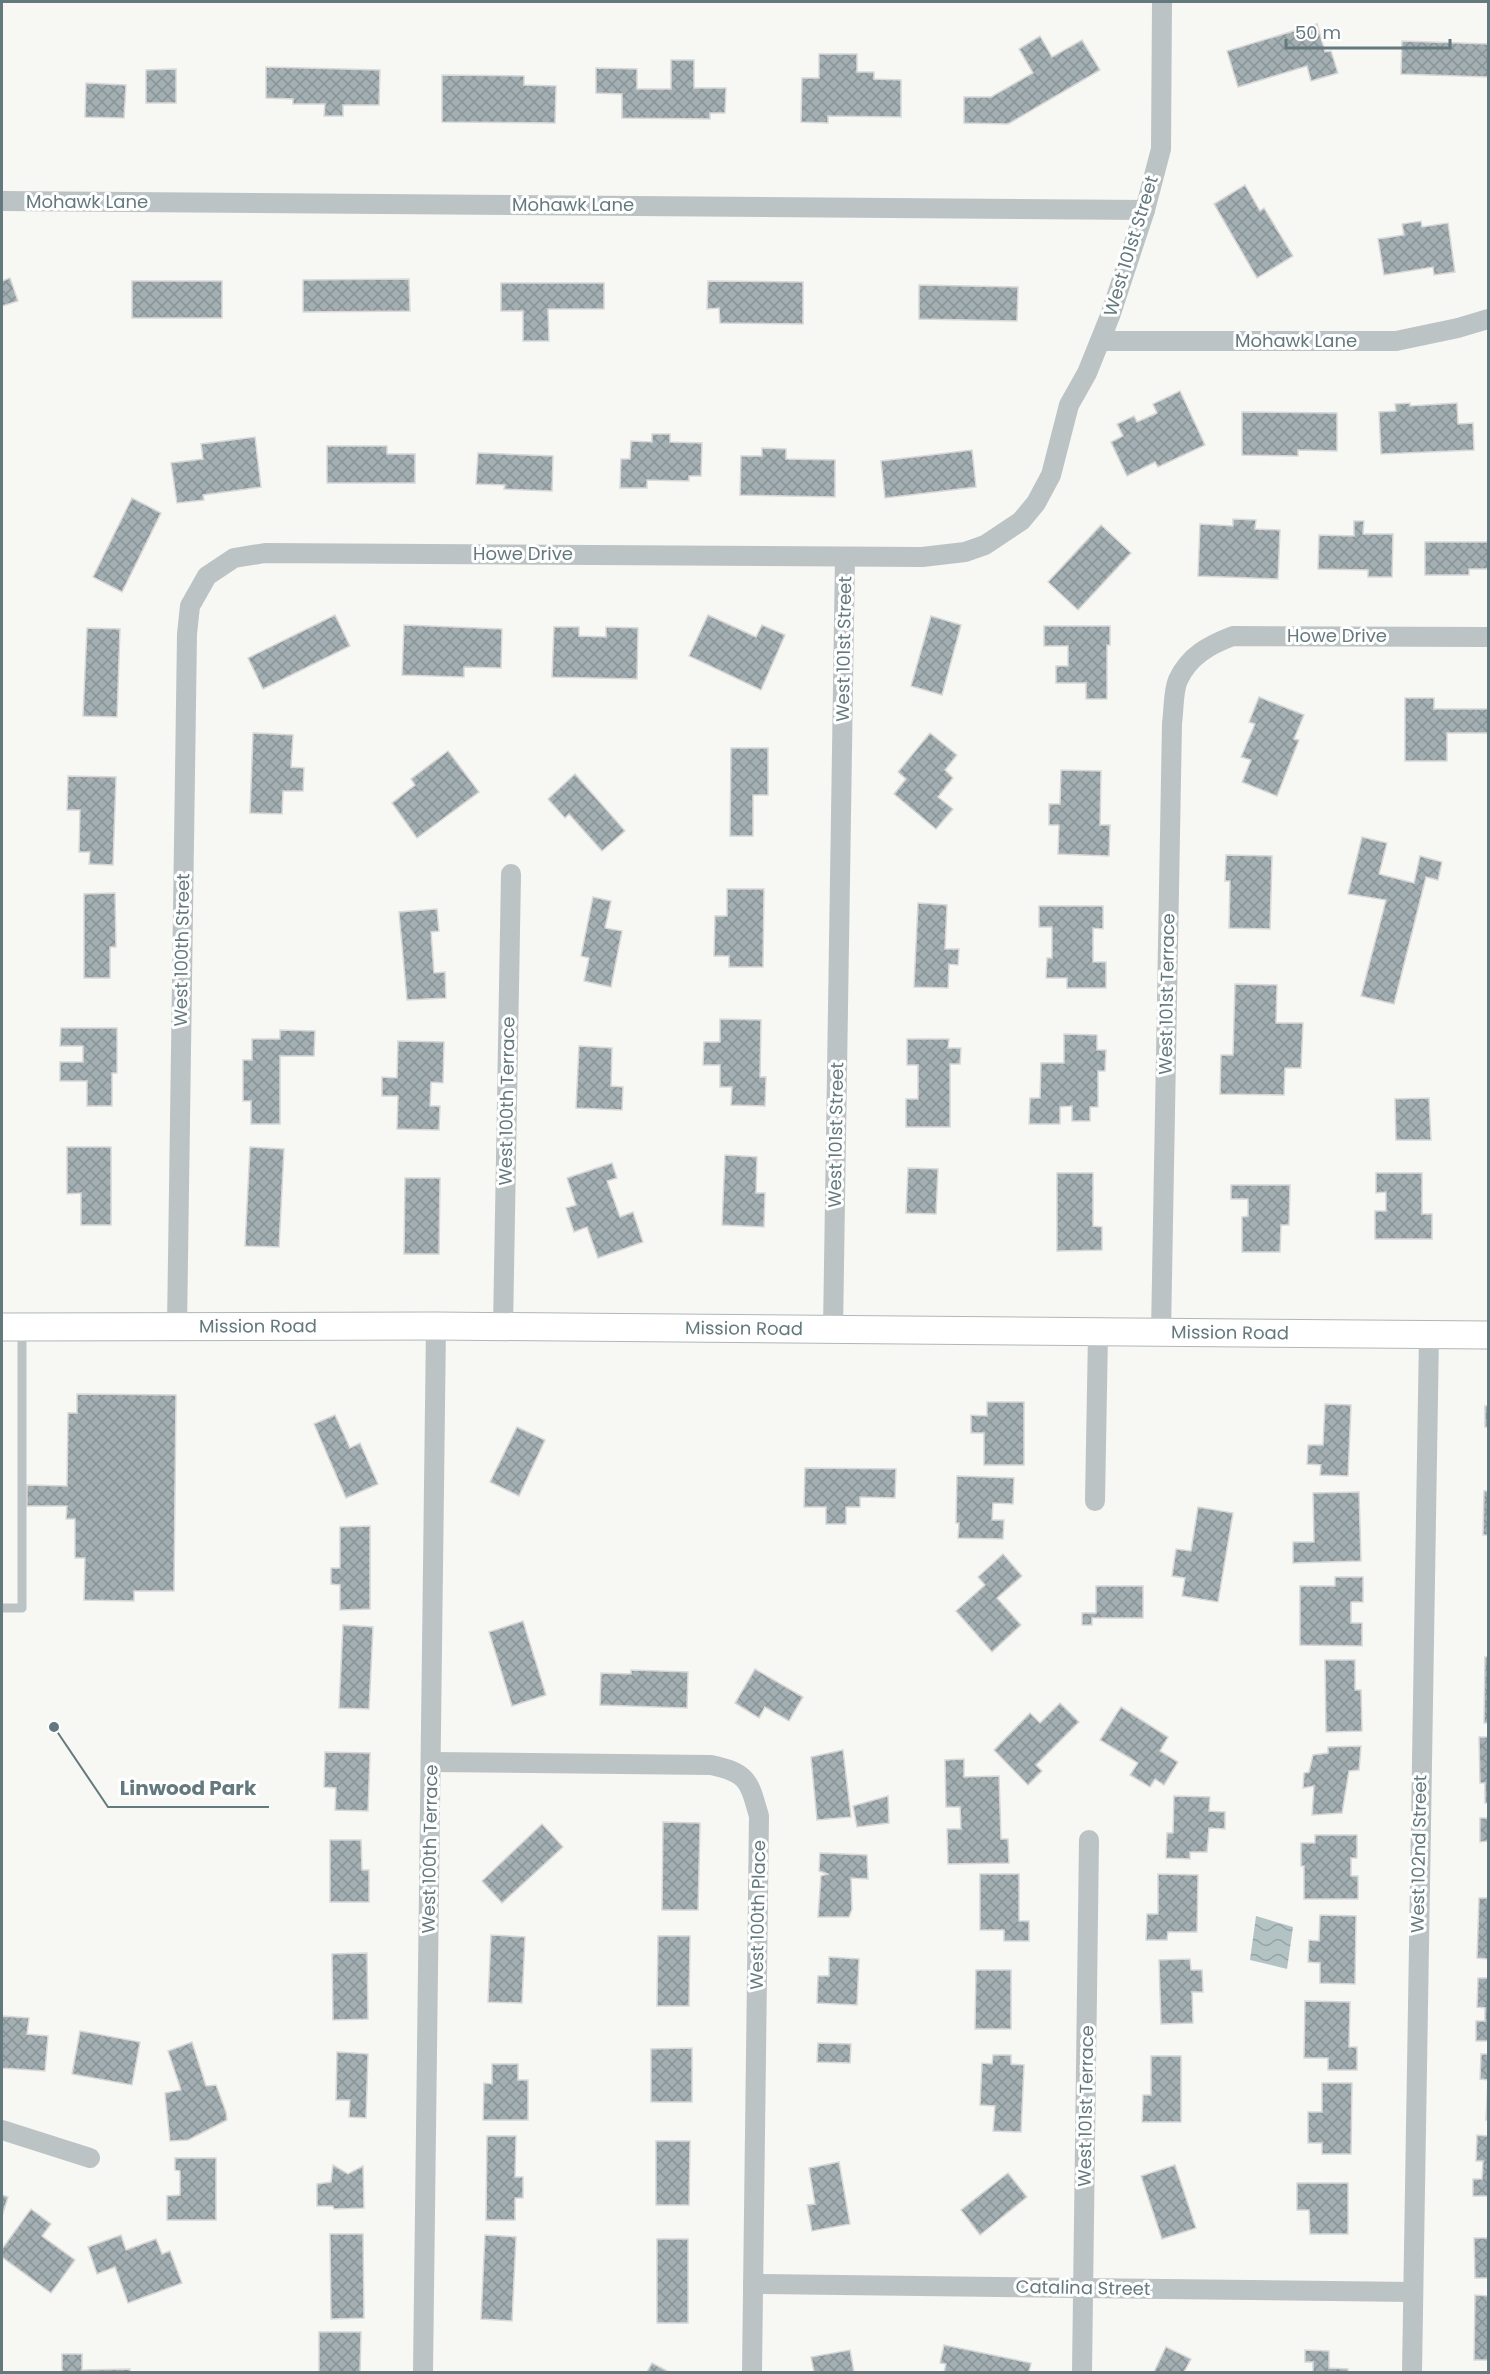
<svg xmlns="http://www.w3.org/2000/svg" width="1490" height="2374" font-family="Poppins,sans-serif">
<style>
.water{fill:url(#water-waves)}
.building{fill:url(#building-cross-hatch);stroke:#d9d8d7;stroke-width:1.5}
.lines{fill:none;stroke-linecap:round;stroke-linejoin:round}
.secondary-casing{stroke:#afb7b9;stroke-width:29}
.lane{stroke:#bcc3c4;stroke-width:9}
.street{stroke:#bcc3c4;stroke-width:20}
.secondary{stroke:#fff;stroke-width:27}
.labels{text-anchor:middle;stroke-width:6;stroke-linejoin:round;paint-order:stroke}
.street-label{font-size:18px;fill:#64797e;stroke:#fff}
.leader{fill:none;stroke:#64797e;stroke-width:2}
.callout-dot{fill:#64797e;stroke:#fff;stroke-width:2}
.callout-label{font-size:20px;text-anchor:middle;font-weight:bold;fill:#64797e;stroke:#fff;stroke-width:6;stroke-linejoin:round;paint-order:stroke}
</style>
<defs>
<pattern id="water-waves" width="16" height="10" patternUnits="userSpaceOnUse" patternTransform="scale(1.5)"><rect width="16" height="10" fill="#b3c3c4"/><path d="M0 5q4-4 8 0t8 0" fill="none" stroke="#95a3a4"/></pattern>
<pattern id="building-cross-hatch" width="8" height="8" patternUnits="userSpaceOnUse" patternTransform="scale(1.5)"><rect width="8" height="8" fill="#a3afb2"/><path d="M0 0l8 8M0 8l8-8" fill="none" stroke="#889396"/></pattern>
</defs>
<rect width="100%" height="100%" fill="#f7f7f4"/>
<polygon class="water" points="1256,1916 1293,1927 1287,1969 1250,1960"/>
<g class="building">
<polygon points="1317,24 1325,52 1331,51 1338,73 1311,81 1307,66 1238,87 1227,51"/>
<polygon points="1040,36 1052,57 1082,40 1100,70 1008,124 964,123 964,97 991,97 1033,73 1019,49"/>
<polygon points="1402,41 1488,44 1488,77 1401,74"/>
<polygon points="819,54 857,54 857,72 874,72 874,79 901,80 901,117 828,116 828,123 801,122 802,78 819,78"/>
<polygon points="671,60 694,60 694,88 726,88 725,113 710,113 710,119 622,118 622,94 596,93 596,68 637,69 637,89 671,89"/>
<polygon points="266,67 380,70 379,105 343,105 343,116 324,116 325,104 293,104 293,99 266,98"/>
<polygon points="176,69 176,103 146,103 146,70"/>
<polygon points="442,75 524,76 524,85 556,86 555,123 442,122"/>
<polygon points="86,83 126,85 124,118 85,117"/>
<polygon points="1245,185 1260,211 1264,208 1293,256 1257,278 1214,204"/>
<polygon points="1421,221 1422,227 1448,223 1455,272 1434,275 1433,267 1384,275 1378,239 1404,235 1402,224"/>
<polygon points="10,278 18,301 2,306 2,281"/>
<polygon points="409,279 410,311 303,312 303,280"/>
<rect x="132" y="281" width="90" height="37"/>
<polygon points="708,281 803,282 803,324 720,323 719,308 707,309"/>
<polygon points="501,283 604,283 604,309 548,309 549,341 523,341 523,311 501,311"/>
<polygon points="919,285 1018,287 1017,321 919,319"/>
<polygon points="1180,391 1205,445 1158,467 1155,462 1127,476 1111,442 1123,436 1117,424 1134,416 1137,422 1157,413 1153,404"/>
<polygon points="1410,403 1410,406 1457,403 1458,424 1473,423 1474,450 1381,454 1379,412 1396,411 1395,404"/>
<polygon points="1242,412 1337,413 1337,451 1298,450 1298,456 1242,455"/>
<polygon points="652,434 670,434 670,442 702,443 701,476 689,476 689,481 647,480 647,488 620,488 621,459 630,459 631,441 652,442"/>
<polygon points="255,437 261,487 203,495 204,500 177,503 171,463 203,459 201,444"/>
<polygon points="327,446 387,446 387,454 415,454 415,483 327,483"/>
<polygon points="762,448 786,449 786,459 835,460 835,497 740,495 741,456 762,456"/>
<polygon points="972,450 976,487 885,498 881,461"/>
<polygon points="478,453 553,456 552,491 504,489 505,485 476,484"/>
<polygon points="132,498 161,513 122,592 93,577"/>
<polygon points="1233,519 1256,520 1255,529 1280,530 1278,579 1198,576 1200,524 1233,526"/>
<polygon points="1354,521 1364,521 1363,534 1393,534 1392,577 1368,577 1368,570 1318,569 1319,535 1354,536"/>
<polygon points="1101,525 1131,553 1078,610 1048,582"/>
<polygon points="1425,542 1488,542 1488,569 1469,569 1469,575 1425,575"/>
<polygon points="335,615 350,646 263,689 248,658"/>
<polygon points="708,615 756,637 762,625 785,635 761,690 689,656"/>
<polygon points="931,616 961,625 942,695 911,686"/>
<polygon points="404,625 502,629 501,668 464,667 464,677 402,675"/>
<polygon points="1044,626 1110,626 1110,645 1107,645 1107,699 1086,699 1086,683 1056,683 1056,666 1068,666 1068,646 1044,646"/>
<polygon points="554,627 579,627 579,636 606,637 606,627 638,628 637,679 552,677"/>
<polygon points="87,628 120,629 117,717 83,716"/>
<polygon points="1259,697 1304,715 1294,739 1299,740 1277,796 1242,782 1251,760 1241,757 1255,724 1249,722"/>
<polygon points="1405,698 1434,698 1434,709 1488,709 1488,733 1447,733 1447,761 1405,761"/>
<polygon points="253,733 293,735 291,767 304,768 303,791 283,791 282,814 250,813"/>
<polygon points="930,733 957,755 945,770 953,778 938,797 953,809 936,829 894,794 906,779 898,772"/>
<polygon points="731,748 768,748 768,795 753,795 753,836 730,836"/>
<polygon points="448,751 479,792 417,838 392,803 415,785 411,779"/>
<polygon points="1061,770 1101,771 1100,825 1110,825 1109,856 1058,854 1059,825 1049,825 1049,804 1060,804"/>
<polygon points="575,774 625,831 602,851 569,814 565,818 548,799"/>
<polygon points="68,776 116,777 113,865 89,864 90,852 79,852 80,810 67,810"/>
<polygon points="1362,837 1387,843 1379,874 1414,883 1420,856 1442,862 1438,880 1426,877 1394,1004 1361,996 1386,900 1348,894"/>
<polygon points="1226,855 1272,856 1270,929 1229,928 1230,881 1225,881"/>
<polygon points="727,889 764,889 763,967 729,967 729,956 714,956 715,916 727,916"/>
<polygon points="115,893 116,947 110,947 110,978 84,978 84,894"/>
<polygon points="593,897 611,901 605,928 622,931 611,987 584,981 589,958 581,956"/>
<polygon points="918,903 947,905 945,949 959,949 958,965 949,964 948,988 914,987"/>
<polygon points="1039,906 1103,906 1103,929 1093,928 1093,962 1106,962 1106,988 1067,988 1067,978 1046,978 1047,958 1052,958 1052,927 1039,927"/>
<polygon points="437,909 439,931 431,932 434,973 445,972 446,998 407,1000 399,912"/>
<polygon points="1235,984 1277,985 1276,1023 1303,1023 1301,1068 1285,1068 1284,1095 1220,1094 1221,1055 1233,1055"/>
<polygon points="720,1019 761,1020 760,1077 766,1077 765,1106 731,1105 732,1087 720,1087 720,1065 703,1065 704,1042 720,1042"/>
<polygon points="61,1028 117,1028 117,1073 112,1073 112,1106 87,1106 87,1081 60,1081 60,1062 83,1062 83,1046 60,1046"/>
<polygon points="280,1030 315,1031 314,1056 280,1056 280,1124 251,1124 251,1101 243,1101 243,1060 252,1060 252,1039 280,1039"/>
<polygon points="1064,1034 1097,1035 1097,1050 1106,1050 1105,1071 1098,1071 1098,1107 1090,1107 1090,1121 1072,1121 1072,1106 1060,1107 1060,1124 1029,1124 1030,1098 1040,1098 1041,1063 1064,1063"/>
<polygon points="907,1039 949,1039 948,1048 961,1048 960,1064 950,1064 950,1127 906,1127 906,1099 918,1099 918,1065 907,1065"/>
<polygon points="398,1041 444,1042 443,1083 431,1082 430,1106 440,1106 439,1130 397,1129 398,1096 382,1096 382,1077 397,1078"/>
<polygon points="579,1046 612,1048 611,1086 623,1087 622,1110 576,1108"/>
<polygon points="1429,1098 1431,1140 1396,1140 1395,1099"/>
<polygon points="67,1147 111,1147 111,1225 81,1225 81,1193 67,1194"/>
<polygon points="250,1147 284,1149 279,1247 245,1246"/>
<polygon points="725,1155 757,1157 756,1193 765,1193 764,1227 722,1225"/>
<polygon points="612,1163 617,1178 607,1181 620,1217 633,1212 643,1242 598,1258 587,1227 574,1232 566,1208 576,1205 567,1178"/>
<polygon points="908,1168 938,1169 936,1214 906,1213"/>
<polygon points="1057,1173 1093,1173 1093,1226 1102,1227 1102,1250 1057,1251"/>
<polygon points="1376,1173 1422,1173 1422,1214 1432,1214 1432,1239 1375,1239 1375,1211 1386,1211 1386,1192 1376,1193"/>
<polygon points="405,1178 440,1178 439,1254 404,1254"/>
<polygon points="1231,1185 1290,1185 1289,1225 1281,1225 1280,1252 1242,1252 1242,1217 1248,1216 1248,1199 1231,1199"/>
<polygon points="77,1394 176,1395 174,1591 134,1591 134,1601 84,1600 85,1558 75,1558 75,1519 66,1519 67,1506 27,1506 27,1485 67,1486 68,1413 77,1413"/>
<polygon points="987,1402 1024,1402 1024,1465 984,1465 984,1433 971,1433 971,1415 987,1416"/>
<polygon points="1325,1404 1351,1405 1348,1476 1320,1475 1321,1465 1307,1464 1308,1445 1323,1445"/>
<rect x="1485" y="1406" width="3" height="21"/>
<polygon points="335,1415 350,1448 360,1443 378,1484 346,1498 314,1424"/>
<polygon points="517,1427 545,1440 519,1496 490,1482"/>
<polygon points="805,1468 896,1469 895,1498 860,1497 860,1507 846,1507 846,1524 826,1524 826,1507 804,1507"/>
<polygon points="957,1476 1014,1478 1013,1504 993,1503 992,1520 1004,1520 1003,1539 958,1538 959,1523 956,1523"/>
<polygon points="1484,1491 1488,1491 1488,1535 1483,1535"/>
<polygon points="1359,1492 1361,1561 1293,1563 1293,1542 1314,1542 1313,1493"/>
<polygon points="1198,1507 1233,1513 1218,1602 1182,1596 1185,1578 1172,1576 1176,1549 1191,1551"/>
<polygon points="370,1526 370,1609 340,1610 340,1585 331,1584 331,1568 340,1568 340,1527"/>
<polygon points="1003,1554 1022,1576 997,1598 1021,1625 992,1652 956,1611 985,1585 978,1577"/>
<polygon points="1335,1577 1363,1577 1363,1602 1351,1602 1351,1623 1362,1623 1362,1646 1300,1645 1300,1586 1335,1586"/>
<polygon points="1096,1586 1143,1586 1143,1618 1092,1618 1092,1625 1082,1625 1082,1613 1096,1613"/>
<polygon points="523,1621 546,1695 512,1706 489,1632"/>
<polygon points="343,1625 373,1627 369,1709 339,1708"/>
<polygon points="1485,1657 1488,1657 1488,1723 1484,1723"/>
<polygon points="1325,1660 1355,1660 1355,1690 1361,1690 1362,1731 1326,1732"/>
<polygon points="755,1669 803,1697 789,1721 765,1707 759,1718 735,1703"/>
<polygon points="631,1670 688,1672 687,1708 600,1705 601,1673 631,1674"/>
<polygon points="1060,1703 1079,1722 1036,1765 1042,1771 1028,1785 994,1750 1030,1713 1040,1723"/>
<polygon points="1121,1707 1168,1737 1160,1751 1178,1762 1164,1785 1155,1779 1150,1787 1130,1775 1138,1763 1100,1740"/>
<polygon points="1479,1737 1488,1737 1488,1803 1485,1803 1485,1783 1480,1783"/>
<polygon points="1361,1746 1359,1770 1349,1771 1342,1813 1312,1815 1314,1786 1303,1788 1304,1773 1309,1772 1313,1755 1328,1753 1328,1747"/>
<polygon points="843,1750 851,1817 817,1820 811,1757"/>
<polygon points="325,1752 370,1753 368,1811 335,1810 336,1788 324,1787"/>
<polygon points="964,1759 964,1777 999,1776 1001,1839 1008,1839 1009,1863 948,1864 947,1829 961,1829 960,1807 946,1807 945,1760"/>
<polygon points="888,1796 889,1823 857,1827 853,1806"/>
<polygon points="1174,1796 1210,1797 1209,1811 1225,1812 1225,1829 1209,1828 1207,1852 1190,1852 1190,1859 1166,1858 1167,1833 1173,1833"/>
<polygon points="1480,1818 1488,1818 1488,1841 1480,1842"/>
<polygon points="663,1822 700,1823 698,1910 662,1910"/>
<polygon points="542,1824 563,1847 502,1903 482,1881"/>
<polygon points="1315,1835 1357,1835 1357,1858 1351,1858 1351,1876 1358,1876 1358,1899 1304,1899 1304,1866 1301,1866 1301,1843 1315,1843"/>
<polygon points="330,1840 361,1840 362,1870 369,1870 369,1902 330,1902"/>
<polygon points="820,1853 867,1855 868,1879 851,1878 852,1909 849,1917 818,1917 821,1876 828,1874 819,1871"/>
<polygon points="980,1874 1019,1874 1019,1921 1029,1921 1029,1941 1004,1941 1004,1930 980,1930"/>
<polygon points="1158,1874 1198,1875 1197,1932 1168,1932 1167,1940 1146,1940 1147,1914 1158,1914"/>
<polygon points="1479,1898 1488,1898 1488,1959 1477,1958"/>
<polygon points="1320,1915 1356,1916 1355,1984 1320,1983 1320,1963 1308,1962 1309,1940 1319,1941"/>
<polygon points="491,1935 525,1937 522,2003 488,2002"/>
<polygon points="658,1936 690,1936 689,2006 657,2006"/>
<polygon points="367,1953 368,2019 333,2020 332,1954"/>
<polygon points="829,1957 859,1959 857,2005 817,2003 818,1976 829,1976"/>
<polygon points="1190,1959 1191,1970 1202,1970 1203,1992 1192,1992 1193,2023 1161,2024 1159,1960"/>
<polygon points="976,1970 1011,1970 1011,2029 975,2029"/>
<polygon points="1478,1978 1488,1978 1488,2041 1476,2041 1476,2021 1485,2021 1485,2008 1477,2007"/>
<polygon points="1305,2001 1350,2002 1349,2047 1357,2047 1357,2070 1328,2070 1328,2058 1304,2058"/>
<polygon points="2,2016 29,2018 27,2034 48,2036 45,2071 2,2068"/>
<polygon points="80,2031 140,2042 132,2085 72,2074"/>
<polygon points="192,2042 206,2086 216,2085 226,2112 227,2120 188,2140 170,2141 165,2093 181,2090 168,2051"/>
<polygon points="818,2043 851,2044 850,2063 817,2062"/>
<polygon points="692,2048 692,2102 651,2102 651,2049"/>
<polygon points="337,2052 368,2054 366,2118 349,2117 350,2100 336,2100"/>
<polygon points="1481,2054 1488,2054 1488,2120 1486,2120 1488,2080 1480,2079"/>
<polygon points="993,2055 1011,2055 1011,2064 1024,2065 1021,2132 993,2131 995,2106 980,2105 982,2063 992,2064"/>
<polygon points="1151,2056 1181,2056 1181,2122 1142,2122 1143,2095 1151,2095"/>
<polygon points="492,2064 518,2064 518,2080 528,2080 528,2120 483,2120 484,2083 492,2084"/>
<polygon points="1322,2083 1352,2083 1351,2154 1322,2154 1322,2143 1308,2143 1308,2112 1322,2112"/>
<polygon points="1477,2135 1488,2136 1488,2196 1473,2196 1473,2179 1482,2179 1483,2161 1476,2161"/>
<polygon points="487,2136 516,2136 515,2177 523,2177 523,2198 515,2198 515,2220 486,2220"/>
<polygon points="656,2141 690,2141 689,2205 656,2205"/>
<polygon points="175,2158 216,2158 216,2220 167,2220 167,2196 180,2195 180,2171 175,2170"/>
<polygon points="839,2162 850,2224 812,2231 807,2205 815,2204 809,2168"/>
<polygon points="333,2165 348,2174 363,2166 364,2208 334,2209 333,2206 317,2206 317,2184 331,2182"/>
<polygon points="1175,2165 1196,2228 1162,2239 1141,2176"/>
<polygon points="1008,2173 1027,2197 980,2235 961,2210"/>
<polygon points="1297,2183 1348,2183 1348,2234 1310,2234 1309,2210 1297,2210"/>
<polygon points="2,2195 8,2197 2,2216"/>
<polygon points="31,2209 51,2224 42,2236 75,2260 51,2293 2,2257 2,2249"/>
<polygon points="330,2234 363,2234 364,2318 331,2319"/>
<polygon points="121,2235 126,2250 156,2239 162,2254 170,2251 182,2283 128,2303 115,2267 97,2274 88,2247"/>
<polygon points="485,2235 516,2237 512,2321 481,2319"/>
<polygon points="1474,2238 1488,2238 1488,2278 1475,2278"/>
<rect x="657" y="2239" width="31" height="84"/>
<polygon points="1475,2295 1488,2296 1488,2360 1474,2360"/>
<polygon points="319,2332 361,2332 360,2372 319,2372"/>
<polygon points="944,2345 1031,2363 1029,2372 944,2372 946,2364 940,2363"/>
<polygon points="1166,2347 1191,2359 1184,2372 1154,2372"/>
<polygon points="850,2350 854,2372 814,2372 811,2357"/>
<polygon points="1305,2350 1329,2351 1329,2368 1348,2369 1348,2372 1313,2372 1313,2362 1305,2362"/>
<polygon points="62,2354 82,2354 82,2370 130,2369 130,2372 62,2372"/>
<polygon points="652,2363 669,2372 647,2372"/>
</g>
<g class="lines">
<g class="secondary-casing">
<g id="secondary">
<path id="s1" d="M2,1327L436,1326L1488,1335"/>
</g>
</g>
<polyline class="lane" points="2,1608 22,1608 22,1330"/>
<g class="street">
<polyline points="2,201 1145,210"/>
<polyline points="1101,341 1396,341 1458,328 1488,319"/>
<polyline points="177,1328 187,634 190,606 207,576 234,558 265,553 922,557 965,552 985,545 1021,521 1036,503 1051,475 1069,405 1087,373 1110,316 1145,210 1161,149 1162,2"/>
<polyline points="503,1328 511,874"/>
<polyline points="833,1330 845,557"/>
<path d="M1161,1333L1172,723C1174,710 1173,691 1178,680C1189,656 1209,645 1233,636L1488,637"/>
<polyline points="1095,1501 1098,1333"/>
<path d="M431,1762L711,1765C749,1773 749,1782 759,1816L752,2372"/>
<polyline points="2,2130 90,2158"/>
<polyline points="753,2284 1413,2292"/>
<polyline points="423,2372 436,1326"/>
<polyline points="1082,2372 1089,1840"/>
<polyline points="1412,2372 1429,1335"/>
</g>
<use href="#secondary" class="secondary"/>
</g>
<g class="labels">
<g class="street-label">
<text x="87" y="208">Mohawk Lane</text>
<text x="573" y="211">Mohawk Lane</text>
<text transform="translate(1131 246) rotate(-73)" y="6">West 101st Street</text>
<text x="1296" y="347">Mohawk Lane</text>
<text x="523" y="560">Howe Drive</text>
<text x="1337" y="642">Howe Drive</text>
<text transform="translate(844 649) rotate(-89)" y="6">West 101st Street</text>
<text transform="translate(182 950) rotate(-89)" y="6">West 100th Street</text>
<text transform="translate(1167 994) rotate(-89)" y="6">West 101st Terrace</text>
<text transform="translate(507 1101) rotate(-89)" y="6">West 100th Terrace</text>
<text transform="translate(836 1135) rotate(-89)" y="6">West 101st Street</text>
<text dy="6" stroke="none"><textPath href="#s1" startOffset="256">Mission Road</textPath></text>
<text dy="6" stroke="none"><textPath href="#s1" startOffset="742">Mission Road</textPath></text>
<text dy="6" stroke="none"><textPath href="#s1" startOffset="1228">Mission Road</textPath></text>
<text transform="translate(430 1849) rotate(-89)" y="6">West 100th Terrace</text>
<text transform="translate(1419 1854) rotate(-89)" y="6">West 102nd Street</text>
<text transform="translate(758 1915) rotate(-89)" y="6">West 100th Place</text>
<text transform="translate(1086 2106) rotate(-89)" y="6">West 101st Terrace</text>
<text transform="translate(1083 2288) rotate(1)" y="6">Catalina Street</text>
</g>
</g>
<path class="leader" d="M54 1727L108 1807H269"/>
<circle class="callout-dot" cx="54" cy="1727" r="6"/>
<g class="callout-label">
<text x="188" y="1795">Linwood Park</text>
</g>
<rect width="1490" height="2374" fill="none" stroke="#64797e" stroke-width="6"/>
<path d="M1286 39v9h164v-9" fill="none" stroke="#64797e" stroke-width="3"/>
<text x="1295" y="39" font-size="18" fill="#64797e" stroke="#ffffff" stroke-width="4.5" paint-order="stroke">50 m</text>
</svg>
